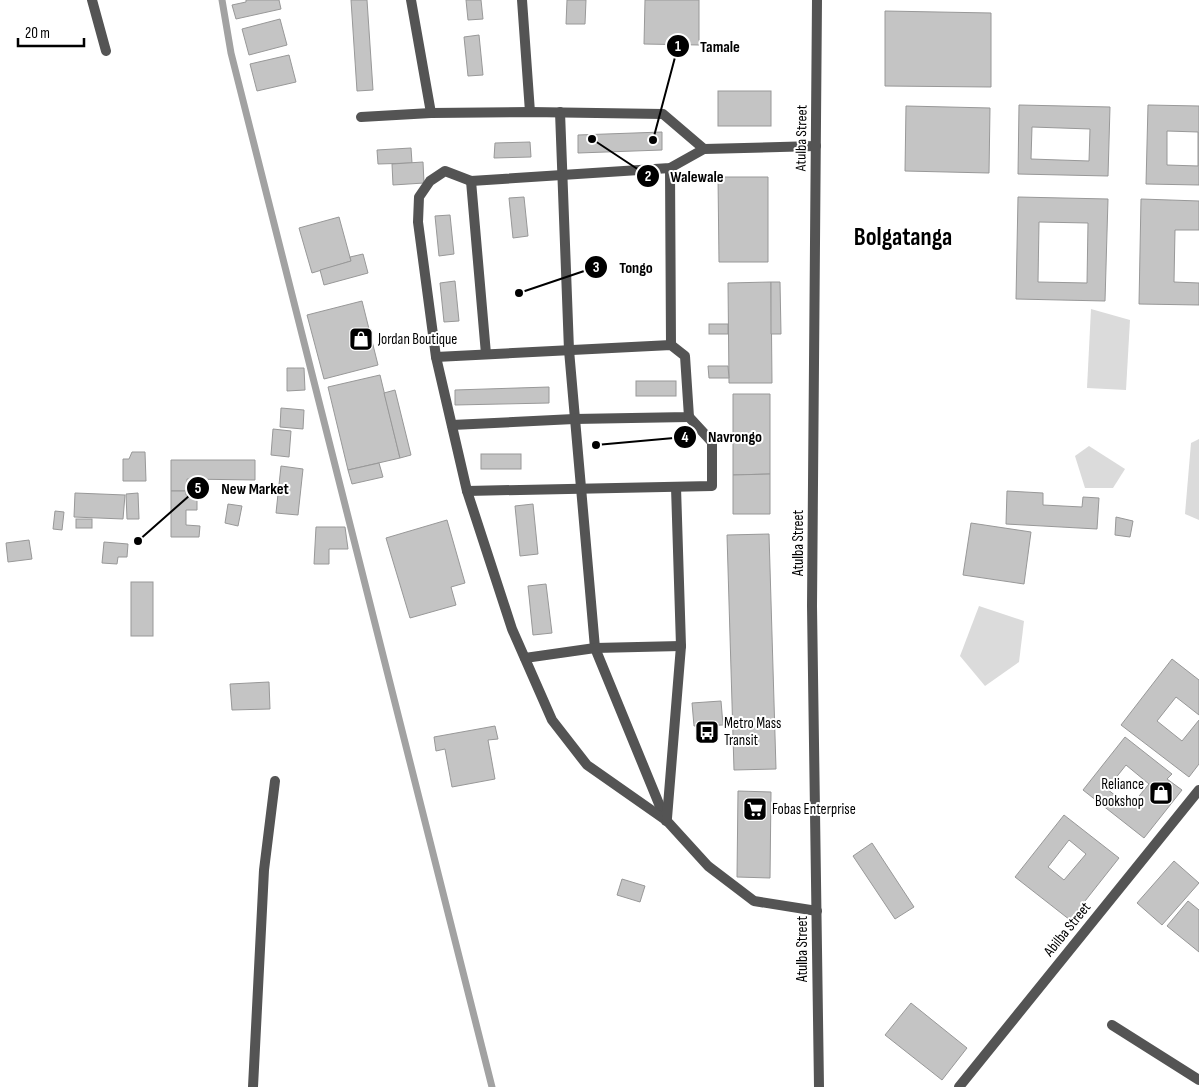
<svg xmlns="http://www.w3.org/2000/svg" width="1199" height="1087" font-family="'Sofia Sans Condensed',sans-serif">
<style>
.green{fill:#dbdbdb}
.lines{fill:none;stroke-linecap:round;stroke-linejoin:round}
.stream{stroke:#a2a2a2;stroke-width:7}
.building{fill:#c4c4c4;stroke:#989898;fill-rule:evenodd}
.service{stroke:#545454;stroke-width:10}
.minor{stroke:#545454;stroke-width:10}
.tertiary{stroke:#545454;stroke-width:10}
.labels{text-anchor:middle;stroke-width:4;stroke-linejoin:round;paint-order:stroke}
.street-label{font-size:15px;fill:#000;stroke:#fff}
.poi-label{font-size:15px;fill:#000;stroke:#fff;text-anchor:start}
.town-label{font-size:25px;font-weight:bold;fill:#000;stroke:#fff}
.leader{fill:none;stroke:#000;stroke-width:2}
.callout-dot{fill:#000;stroke:#fff;stroke-width:2}
.mark-label{font-size:15px;text-anchor:middle;font-weight:bold;fill:#fff}
.callout-label{font-size:16px;text-anchor:middle;font-weight:bold;fill:#000;stroke:#fff;stroke-width:4;stroke-linejoin:round;paint-order:stroke}
</style>
<rect width="100%" height="100%" fill="#fff"/>
<g class="green">
<polygon points="1091,309 1130,320 1126,390 1087,388"/>
<polygon points="1199,439 1199,520 1185,514 1191,443"/>
<polygon points="1089,446 1125,469 1113,488 1085,488 1075,456"/>
<polygon points="979,606 1024,621 1019,662 985,686 960,656"/>
</g>
<g class="lines">
<polyline class="stream" points="222,0 231,53 492,1087"/>
</g>
<g class="building">
<polygon points="246,0 279,0 281,9 236,19 232,5 246,2"/>
<polygon points="351,0 367,0 373,90 357,91"/>
<polygon points="466,0 481,0 483,19 468,20"/>
<polygon points="567,0 586,0 585,24 566,24"/>
<polygon points="645,0 699,0 699,45 644,44"/>
<polygon points="885,11 991,13 991,87 885,86"/>
<polygon points="280,19 287,45 249,55 242,29"/>
<polygon points="479,35 483,75 468,76 464,37"/>
<polygon points="289,55 296,82 257,91 250,64"/>
<rect x="718" y="91" width="53" height="35"/>
<path d="M1019,105L1110,107L1108,176L1018,174ZM1032,127L1090,129L1089,161L1031,159Z"/>
<path d="M1148,105L1199,106V185L1146,184ZM1167,131L1198,132V166L1167,165Z"/>
<polygon points="906,106 990,108 989,173 905,171"/>
<polygon points="662,132 662,150 578,153 578,135"/>
<polygon points="530,142 531,157 494,158 495,143"/>
<polygon points="411,148 412,163 378,164 377,150"/>
<polygon points="423,162 424,183 393,185 392,164"/>
<polygon points="718,177 768,177 768,262 719,262"/>
<polygon points="524,197 528,236 513,238 509,198"/>
<path d="M1018,197L1108,199L1105,301L1016,299ZM1039,222L1088,223L1087,283L1038,282Z"/>
<polygon points="1141,199 1199,201 1199,230 1175,230 1174,282 1199,283 1199,305 1139,304"/>
<polygon points="450,215 454,254 439,256 435,216"/>
<polygon points="339,217 351,261 312,273 299,228"/>
<polygon points="363,254 368,273 324,285 320,270 351,261 350,257"/>
<polygon points="455,281 459,321 444,322 440,283"/>
<polygon points="771,282 772,383 729,383 728,283"/>
<polygon points="771,282 780,282 781,334 771,334"/>
<polygon points="362,301 378,365 324,379 307,315"/>
<rect x="709" y="324" width="19" height="10"/>
<polygon points="708,366 728,366 729,378 709,378"/>
<polygon points="287,368 304,368 305,390 287,391"/>
<polygon points="380,375 400,458 348,470 328,387"/>
<rect x="636" y="381" width="40" height="15"/>
<polygon points="549,387 549,403 455,405 455,390"/>
<polygon points="395,390 411,455 400,458 384,393"/>
<polygon points="733,394 770,394 770,474 733,475"/>
<polygon points="281,408 304,410 303,429 280,427"/>
<polygon points="273,429 291,431 289,457 271,455"/>
<polygon points="132,452 145,452 146,481 123,481 123,459 129,459"/>
<rect x="481" y="454" width="40" height="15"/>
<polygon points="171,460 255,460 255,480 187,479 187,491 171,491"/>
<polygon points="379,463 383,477 352,484 348,470"/>
<polygon points="281,466 303,469 298,515 276,513"/>
<polygon points="770,474 770,514 733,514 733,475"/>
<polygon points="171,491 186,491 186,495 197,495 197,510 186,510 186,525 200,526 199,537 171,537"/>
<polygon points="1007,491 1043,493 1043,505 1082,507 1083,497 1099,498 1097,529 1006,524"/>
<polygon points="75,493 125,495 123,519 74,517"/>
<polygon points="138,493 139,519 127,519 126,494"/>
<polygon points="228,504 242,506 238,526 225,523"/>
<polygon points="533,504 538,554 520,556 515,506"/>
<polygon points="55,511 64,512 62,530 53,529"/>
<polygon points="1116,517 1133,521 1130,537 1115,535"/>
<rect x="76" y="519" width="16" height="9"/>
<polygon points="447,520 465,583 451,587 456,605 410,618 386,538"/>
<polygon points="971,523 1031,532 1024,584 963,575"/>
<polygon points="316,527 345,527 348,549 329,549 329,564 314,564"/>
<polygon points="769,534 776,769 734,770 727,535"/>
<polygon points="29,540 32,559 8,562 6,543"/>
<polygon points="104,542 128,544 127,557 118,557 117,564 102,563"/>
<rect x="131" y="582" width="22" height="54"/>
<polygon points="546,584 552,633 533,635 528,586"/>
<polygon points="1172,659 1199,680 1199,715 1176,697 1157,721 1182,741 1199,720 1199,764 1189,777 1121,725"/>
<polygon points="269,682 270,709 232,710 230,684"/>
<polygon points="721,701 723,725 694,726 692,703"/>
<polygon points="495,726 498,739 488,740 495,779 452,787 445,749 436,751 434,737"/>
<path d="M1125,737L1172,774L1167,779L1182,790L1144,838L1083,790ZM1126,765L1149,784L1130,807L1107,789Z"/>
<polygon points="738,791 771,792 770,878 737,877"/>
<path d="M1064,815L1119,858L1070,920L1015,877ZM1069,840L1086,854L1064,880L1048,867Z"/>
<polygon points="872,843 914,907 895,919 853,856"/>
<polygon points="1174,861 1199,883 1162,925 1137,903"/>
<polygon points="622,879 645,886 640,902 617,895"/>
<polygon points="1188,901 1199,910 1199,952 1167,926"/>
<polygon points="911,1003 967,1048 942,1080 885,1035"/>
</g>
<g class="lines">
<g class="service">
<polyline points="92,0 106,51"/>
<polyline points="411,0 431,113"/>
<polyline points="522,0 530,112"/>
<polyline points="560,112 569,350 595,648 666,821"/>
<polyline points="361,117 431,113 530,112 663,114 704,149"/>
<polyline points="816,146 704,149 670,168 471,181 445,171 430,181 419,197 418,222 436,357 467,491 512,629 552,720 587,765 667,821 708,866 754,901 817,911"/>
<polyline points="670,168 671,345"/>
<polyline points="471,181 486,354"/>
<polyline points="436,357 671,345 685,356 689,417 574,419 452,425"/>
<polyline points="467,491 712,486 712,442 689,417"/>
<polyline points="525,658 595,648 681,646"/>
<polyline points="667,818 681,646 676,487"/>
</g>
<g class="minor">
<polyline points="1112,1025 1199,1080"/>
<polyline points="253,1087 264,870 275,781"/>
<polyline points="959,1087 1199,790"/>
</g>
<polyline class="tertiary" points="817,0 812,606 819,1087"/>
</g>
<defs>
<g id="shop-square" transform="scale(1.25)"><rect x="-9" y="-9" width="18" height="18" rx="4" fill="#000" stroke="#fff"/><path d="M-5-2.5h2.3a2.7 3.5 0 0 1 5.4 0H5L5.5 6h-11ZM-1.5-2.5h3a1.5 2.3 0 0 0-3 0Z" fill="#fff"/></g>
<g id="bus-square" transform="scale(1.25)"><rect x="-9" y="-9" width="18" height="18" rx="4" fill="#000" stroke="#fff"/><path d="M-5-6H5V4H4V6H2V4H-2V6H-4V4H-5ZM-3.5-4V0h7V-4ZM-3.5 1.2v1.5H-2V1.2ZM2 1.2v1.5H3.5V1.2Z" fill="#fff"/></g>
<g id="supermarket-square" transform="scale(1.25)"><rect x="-9" y="-9" width="18" height="18" rx="4" fill="#000" stroke="#fff"/><path d="M-6-5.5h2.5l.6 2H6L4.5 2H-2.5L-4.4-4H-6ZM-1.5 3.2a1.3 1.3 0 1 0 .1 0ZM3 3.2a1.3 1.3 0 1 0 .1 0Z" fill="#fff"/></g>
</defs>
<g fill-rule="evenodd">
<use href="#shop-square" x="361" y="339"/>
<use href="#bus-square" x="707" y="732"/>
<use href="#shop-square" x="1161" y="793"/>
<use href="#supermarket-square" x="755" y="809"/>
</g>
<g class="labels">
<g class="street-label">
<text transform="translate(801 138) rotate(-89)" y="5">Atulba Street</text>
<text transform="translate(798 543) rotate(-90)" y="5">Atulba Street</text>
<text transform="translate(1067 929) rotate(-51)" y="5">Abilba Street</text>
<text transform="translate(802 949) rotate(-90)" y="5">Atulba Street</text>
</g>
<g class="poi-label">
<text x="378" y="344">Jordan Boutique</text>
<text x="724" y="728">Metro Mass<tspan x="724" dy="17">Transit</tspan></text>
<text x="1144" y="789" text-anchor="end">Reliance<tspan x="1144" dy="17">Bookshop</tspan></text>
<text x="772" y="814">Fobas Enterprise</text>
</g>
<g class="town-label">
<text x="903" y="245">Bolgatanga</text>
</g>
</g>
<path class="leader" d="M653 140L678 46M592 139L648 176M519 293L596 267M596 445L685 437M138 541L198 488"/>
<g class="callout-dot">
<circle cx="653" cy="140" r="5"/>
<circle cx="592" cy="139" r="5"/>
<circle cx="519" cy="293" r="5"/>
<circle cx="596" cy="445" r="5"/>
<circle cx="138" cy="541" r="5"/>
<circle cx="678" cy="46" r="12"/>
<circle cx="648" cy="176" r="12"/>
<circle cx="596" cy="267" r="12"/>
<circle cx="685" cy="437" r="12"/>
<circle cx="198" cy="488" r="12"/>
</g>
<g class="mark-label">
<text x="678" y="51">1</text>
<text x="648" y="181">2</text>
<text x="596" y="272">3</text>
<text x="685" y="442">4</text>
<text x="198" y="493">5</text>
</g>
<g class="callout-label">
<text x="720" y="52">Tamale</text>
<text x="697" y="182">Walewale</text>
<text x="636" y="273">Tongo</text>
<text x="735" y="442">Navrongo</text>
<text x="255" y="494">New Market</text>
</g>
<path d="M18 38v8h66v-8" fill="none" stroke="#000000" stroke-width="2.5"/>
<text x="25" y="38" font-size="15" fill="#000000" stroke="#ffffff" stroke-width="4" paint-order="stroke">20 m</text>
</svg>
